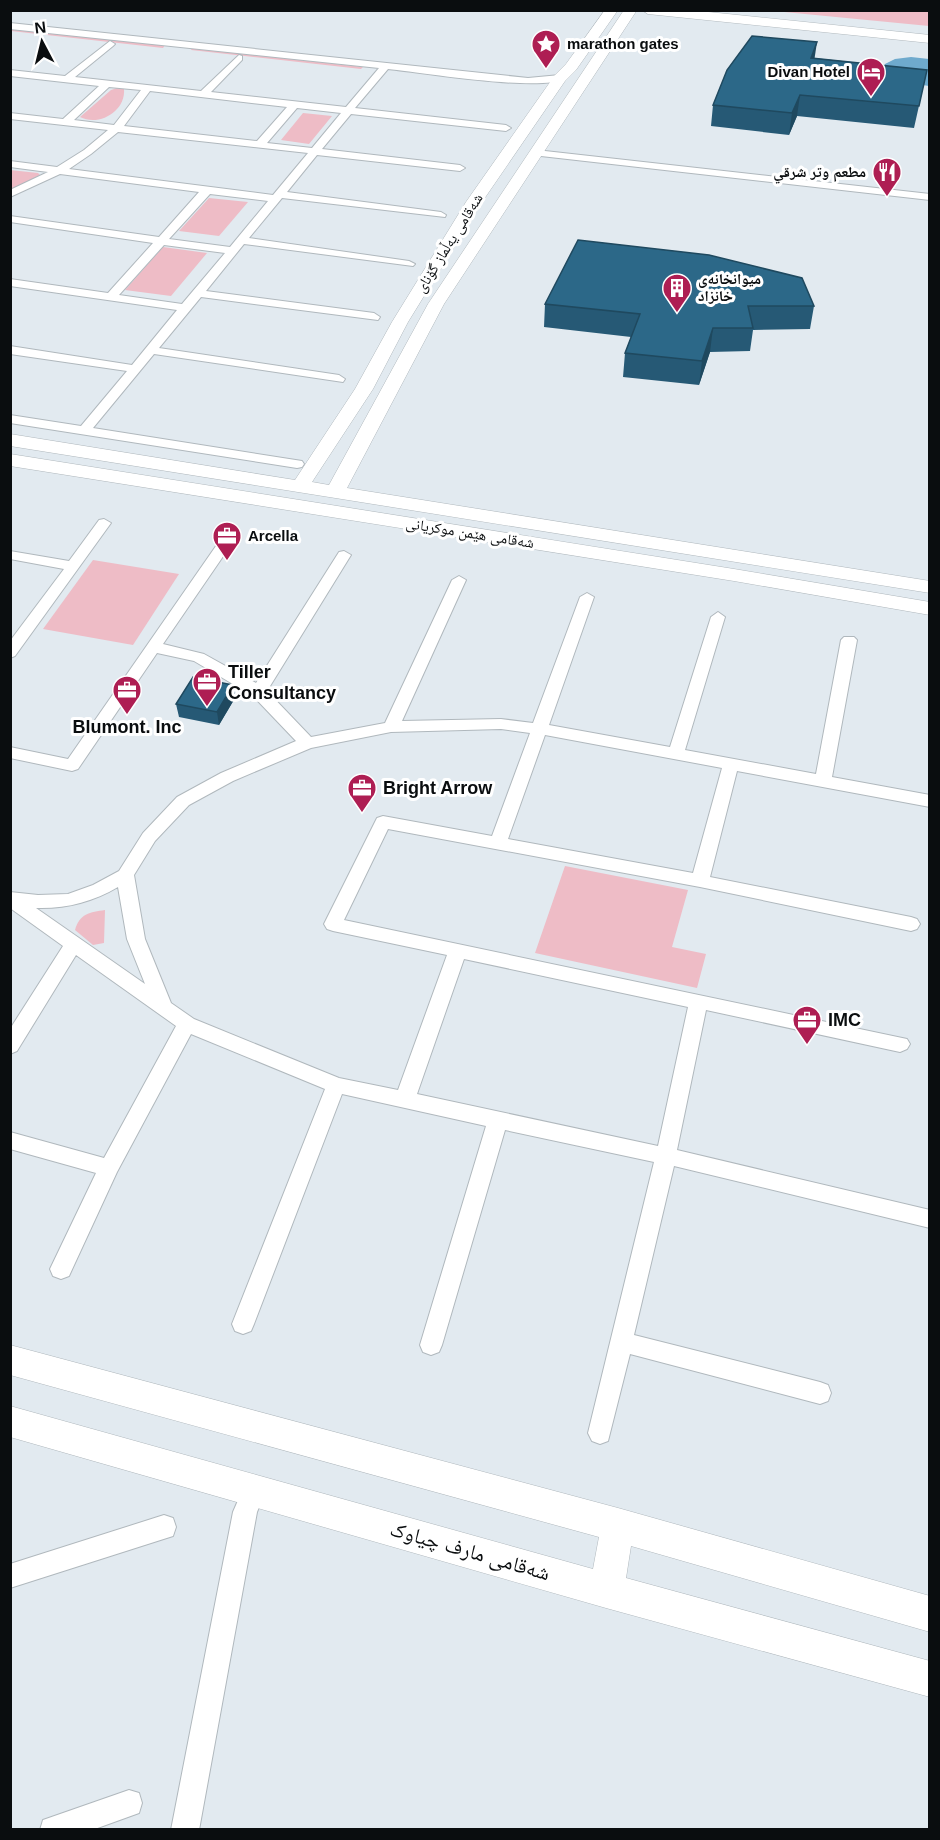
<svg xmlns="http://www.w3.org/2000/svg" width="940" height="1840" font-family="Arial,'Noto Naskh Arabic',sans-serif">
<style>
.green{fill:#eebcc6}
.water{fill:#6faacd}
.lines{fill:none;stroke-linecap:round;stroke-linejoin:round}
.street-casing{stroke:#b0b8bd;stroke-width:2}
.secondary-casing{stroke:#b0b8bd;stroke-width:1}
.street{fill:#fff;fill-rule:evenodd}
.secondary{fill:#fff;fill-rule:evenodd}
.wall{fill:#265975}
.shaded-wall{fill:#1f495f}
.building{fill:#2c6888;stroke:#1f495f;stroke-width:1.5}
.labels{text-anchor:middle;stroke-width:6;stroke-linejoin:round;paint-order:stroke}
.far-poi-label{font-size:15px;font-weight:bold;fill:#0a0d0f;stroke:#fff;text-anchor:start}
.far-street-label{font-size:15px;fill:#0a0d0f;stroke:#fff}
.poi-label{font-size:18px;font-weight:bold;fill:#0a0d0f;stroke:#fff;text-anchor:start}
.near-street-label{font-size:21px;fill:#0a0d0f;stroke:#fff}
</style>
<rect width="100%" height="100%" fill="#e2eaf0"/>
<g class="green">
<polygon points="774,11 929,11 929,26"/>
<polygon points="11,28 165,45 163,48 11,31"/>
<polygon points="192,48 363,67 361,69 191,50"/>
<path d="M117,88L124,89C126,111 99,127 80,117L111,90Z"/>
<polygon points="303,113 332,116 309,144 281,140"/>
<polygon points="10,170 38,173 40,175 11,190"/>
<polygon points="209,198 248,202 219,236 179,231"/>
<polygon points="163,247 207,253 171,296 125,290"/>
<polygon points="93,560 179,574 133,645 43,629"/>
<polygon points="565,866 688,890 672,947 706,954 697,988 535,953"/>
<path d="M105,910L104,943L93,945L75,930C79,914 90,912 105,910Z"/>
</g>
<polygon class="water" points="911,57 929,59 929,86 903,82 885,72 885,64 895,59"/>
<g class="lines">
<g class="street-casing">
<g id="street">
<path d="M10,23L528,78L560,75L565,78C544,93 419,72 388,69L355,108L506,125L511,128L506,131L351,114L322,149L460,165L465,168L460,171L317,155L287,192L441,212L446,215L445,217L282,198L249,238L409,261L415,264L413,266L244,244L206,291L374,313L380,317L378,320L201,297L159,348L339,375L345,379L343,382L154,354L93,428L302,461L304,464L302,467L297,468L10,423V415L81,426L127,371L10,354V346L132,365L177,310L10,286V279L108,293L153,243L10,222V216L159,237L199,192L60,174L10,197V190L48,172L10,167V161L57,167L84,150L108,130L10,119V113L63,119L99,86L10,76V70L65,76L110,41L115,44L113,46L75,77L201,91L239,55L242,56V60L211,92L346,107L379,68L10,29ZM109,87L141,90L114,125L74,120ZM150,91L287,107L257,141L124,126ZM297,108L341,113L312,148L267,143ZM118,132L308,153L273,195L69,169L91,154ZM210,194L268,201L230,247L169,239ZM164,245L225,253L182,304L119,295Z"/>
<polygon points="536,150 930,194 930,200 532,155 531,153"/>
<polygon points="104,519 111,523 15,656 10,658 10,641 64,569 10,559 10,551 69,561 99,520"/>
<path d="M230,532L237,536L163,644L204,654L256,683L339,552L344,551L351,555L267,691L311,737L385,723L452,580L459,576L466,580L402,721L501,719L533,723L580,597L587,593L594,597L549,725L670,747L711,617L718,612L725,617L685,750L816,774L841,640L844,637H854L857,640L832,777L930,795V807L737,771L710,877L911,917L917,919L920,924L917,929L911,931L700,887L388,829L344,920L907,1039L910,1044L907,1049L900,1052L706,1010L677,1150L930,1210V1228L674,1166L634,1335L820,1382L828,1385L831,1393L828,1401L820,1404L630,1354L608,1441L600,1444L592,1441L588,1433L654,1162L505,1130L442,1345L439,1352L431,1355L423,1352L420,1345L486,1126L342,1094L254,1324L251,1331L243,1334L235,1331L232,1324L325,1089L191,1034L117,1172L69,1276L61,1279L53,1276L50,1269L96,1173L10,1149V1132L104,1158L176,1026L76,955L17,1051L10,1054V1029L63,946L10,908V892L38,895L68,894L93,885L119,871L143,833L177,797L221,773L296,741L253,696L194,661L157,653L78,769L72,771L10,758V747L68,759L225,533ZM501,729L530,733L492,836L383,816L377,818L324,924L327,929L333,931L447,955L398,1090L339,1078L194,1019L171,1003L145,939L134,875L155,841L189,805L233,781L311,748L391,732ZM545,735L722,768L693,873L508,839ZM118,887L127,939L145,984L36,908C65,909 93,902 118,887ZM464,959L688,1007L658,1146L417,1094Z"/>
<polygon points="254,1478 262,1482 266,1490 257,1512 199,1830 171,1830 233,1512 246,1482"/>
<polygon points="164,1515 173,1518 176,1527 173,1536 10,1588 10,1564"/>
<polygon points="129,1790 139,1793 142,1803 139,1813 92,1830 40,1830 43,1820"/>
</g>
</g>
<g class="secondary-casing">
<g id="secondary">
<polygon points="605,10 618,10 576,70 565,81 482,202 408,322 373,389 312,482 329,485 428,304 624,10 637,10 444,304 347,488 930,581 930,593 10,446 10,434 295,480 355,389 392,322 466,202 555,75 566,64"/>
<polygon points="642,10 689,10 930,35 930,43 648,14"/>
<polygon points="10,454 734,569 930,602 930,615 734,581 10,466"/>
<polygon points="10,1345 618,1508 930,1596 930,1632 631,1546 626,1578 930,1661 930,1697 606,1608 10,1437 10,1406 593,1569 599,1537 10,1375"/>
</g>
</g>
<use href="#street" class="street"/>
<use href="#secondary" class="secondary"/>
</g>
<g class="wall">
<polygon points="814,58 927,70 914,128 797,116 789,135 711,126 713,105"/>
<polygon points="545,304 814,306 810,329 753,330 750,351 710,352 699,385 623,377 625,353 631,337 544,327"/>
<polygon points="233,685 235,698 219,725 179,717 176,704"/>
</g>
<g class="shaded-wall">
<polygon points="817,42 814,62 811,58"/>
<polygon points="800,95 797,116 789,135 792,113"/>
<polygon points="713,328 710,352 699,385 702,361"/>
<polygon points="233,685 235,698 219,725 217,712"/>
</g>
<g class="building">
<polygon points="752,36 817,42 811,58 927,70 919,106 800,95 792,113 713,105 727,70"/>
<polygon points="578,240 709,255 802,278 814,306 748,306 753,328 713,328 702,361 625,353 640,314 545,304"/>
<polygon points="193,677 233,685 217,712 176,704"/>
</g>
<defs>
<g id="sight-pin" transform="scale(1.5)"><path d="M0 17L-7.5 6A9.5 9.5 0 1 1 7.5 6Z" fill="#ae1e53" stroke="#fff"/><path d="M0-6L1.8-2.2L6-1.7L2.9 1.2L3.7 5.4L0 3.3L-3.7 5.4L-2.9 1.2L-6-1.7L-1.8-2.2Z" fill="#fff"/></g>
<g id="hotel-pin" transform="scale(1.5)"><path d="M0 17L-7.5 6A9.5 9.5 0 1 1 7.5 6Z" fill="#ae1e53" stroke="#fff"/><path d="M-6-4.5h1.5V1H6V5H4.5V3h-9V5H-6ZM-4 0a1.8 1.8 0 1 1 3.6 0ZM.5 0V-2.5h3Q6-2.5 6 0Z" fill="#fff"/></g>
<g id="restaurant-pin" transform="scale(1.5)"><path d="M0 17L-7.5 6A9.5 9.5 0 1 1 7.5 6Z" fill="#ae1e53" stroke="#fff"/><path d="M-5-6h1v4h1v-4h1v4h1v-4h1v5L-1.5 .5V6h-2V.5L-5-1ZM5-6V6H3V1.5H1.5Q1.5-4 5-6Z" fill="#fff"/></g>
<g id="building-pin" transform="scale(1.5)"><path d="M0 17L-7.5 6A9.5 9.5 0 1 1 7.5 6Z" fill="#ae1e53" stroke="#fff"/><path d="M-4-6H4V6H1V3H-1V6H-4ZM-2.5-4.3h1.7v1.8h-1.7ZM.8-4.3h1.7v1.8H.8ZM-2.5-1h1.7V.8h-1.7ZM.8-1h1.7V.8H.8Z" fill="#fff"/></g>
<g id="office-pin" transform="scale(1.5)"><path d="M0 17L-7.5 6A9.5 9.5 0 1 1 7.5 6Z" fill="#ae1e53" stroke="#fff"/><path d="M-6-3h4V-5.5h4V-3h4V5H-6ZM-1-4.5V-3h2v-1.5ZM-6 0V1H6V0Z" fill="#fff"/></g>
</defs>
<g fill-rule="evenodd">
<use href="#sight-pin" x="546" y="44"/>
<use href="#hotel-pin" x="871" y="72"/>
<use href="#restaurant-pin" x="887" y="172"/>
<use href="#building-pin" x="677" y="288"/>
<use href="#office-pin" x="227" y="536"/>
<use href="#office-pin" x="207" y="682"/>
<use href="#office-pin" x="127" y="690"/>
<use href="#office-pin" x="362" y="788"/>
<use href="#office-pin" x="807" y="1020"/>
</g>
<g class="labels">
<g class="far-poi-label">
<text x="567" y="49">marathon gates</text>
<text x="850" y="77" text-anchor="end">Divan Hotel</text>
<text x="866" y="177" text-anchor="end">مطعم وتر شرقي</text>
<text x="698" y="284">میوانخانەی<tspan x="698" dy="17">خانزاد</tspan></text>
<text x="248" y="541">Arcella</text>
</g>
<g class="far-street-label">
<text transform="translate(449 243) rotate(-58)" y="5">شەقامی یەڵماز گۆنای</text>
<text transform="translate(470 533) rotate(9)" y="5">شەقامی هێمن موکریانی</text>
</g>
<g class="poi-label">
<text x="228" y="678">Tiller<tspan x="228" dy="21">Consultancy</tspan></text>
<text x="127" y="733" text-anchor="middle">Blumont. Inc</text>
<text x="383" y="794">Bright Arrow</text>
<text x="828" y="1026">IMC</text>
</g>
<g class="near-street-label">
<text transform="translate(470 1551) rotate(16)" y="7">شەقامی مارف چیاوک</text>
</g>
</g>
<rect width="940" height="1840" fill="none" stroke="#0a0d0f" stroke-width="24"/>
<g transform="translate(42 42) rotate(353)" stroke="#ffffff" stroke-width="4.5" paint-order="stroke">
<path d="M0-4.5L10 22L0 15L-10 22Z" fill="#0a0d0f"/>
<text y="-9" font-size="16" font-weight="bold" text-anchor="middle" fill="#0a0d0f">N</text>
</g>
</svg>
